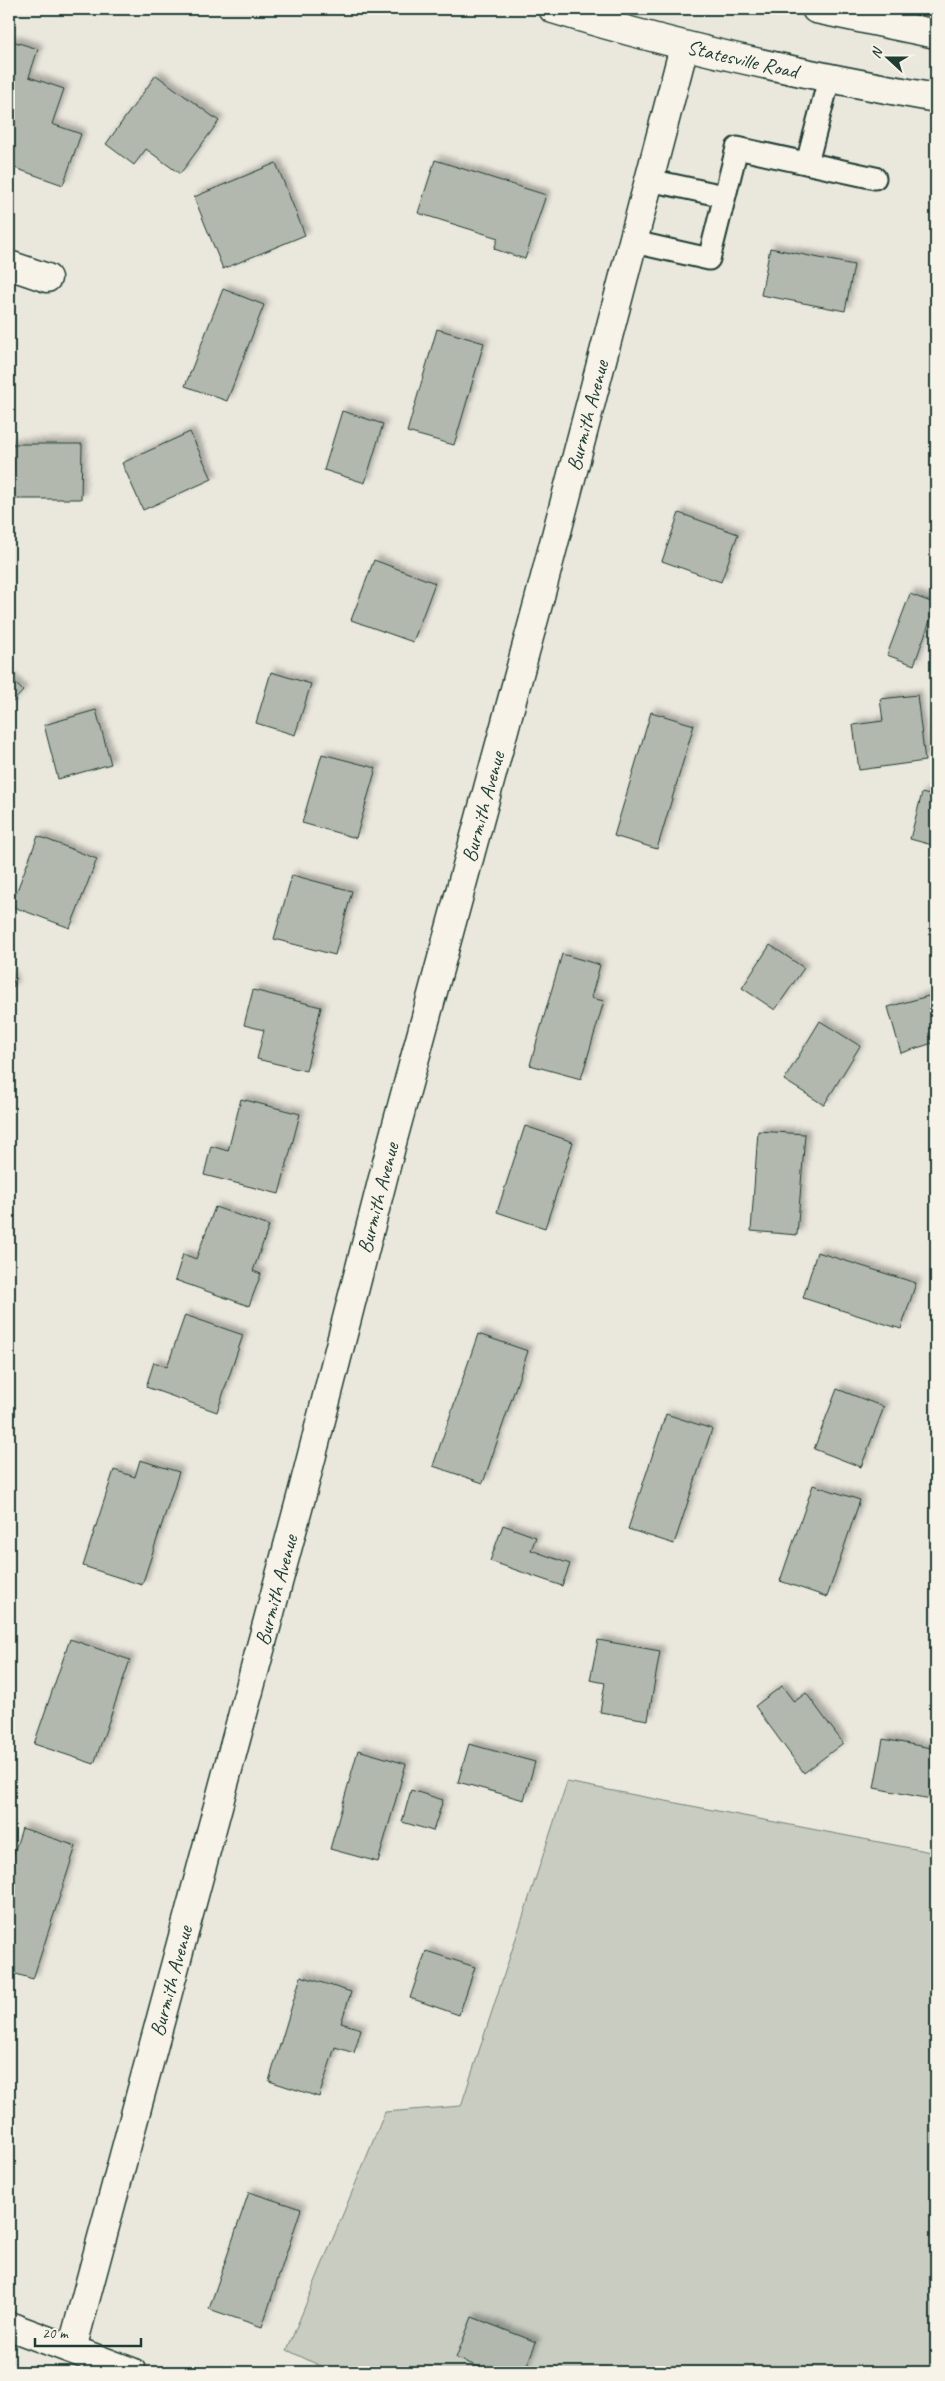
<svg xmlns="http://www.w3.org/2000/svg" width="945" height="2381" font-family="Caveat,sans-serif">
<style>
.green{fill:#c8ccc1;stroke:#74847a}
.building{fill:#b2b8ae;stroke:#1f3d34;filter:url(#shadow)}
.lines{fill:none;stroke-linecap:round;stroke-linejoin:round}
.lane-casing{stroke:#1f3d34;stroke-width:25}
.street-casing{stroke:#1f3d34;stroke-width:31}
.secondary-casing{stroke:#1f3d34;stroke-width:31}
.lane{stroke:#f7f3e8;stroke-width:21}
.street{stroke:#f7f3e8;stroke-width:28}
.secondary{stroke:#f7f3e8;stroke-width:28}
.labels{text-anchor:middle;stroke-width:4;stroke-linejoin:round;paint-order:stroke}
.street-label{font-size:21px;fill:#1f3d34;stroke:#f7f3e8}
</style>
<defs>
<filter id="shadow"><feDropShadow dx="4.5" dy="-4.5" stdDeviation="2.5" flood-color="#0004"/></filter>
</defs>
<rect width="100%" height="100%" fill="#eae8dd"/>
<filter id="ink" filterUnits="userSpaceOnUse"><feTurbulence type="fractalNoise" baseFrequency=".02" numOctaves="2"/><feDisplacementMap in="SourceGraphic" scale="10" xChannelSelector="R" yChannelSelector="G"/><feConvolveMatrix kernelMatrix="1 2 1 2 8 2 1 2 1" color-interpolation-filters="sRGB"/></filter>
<g filter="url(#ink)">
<polygon class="green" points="567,1782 936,1853 936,2372 333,2372 287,2350 385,2112 461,2106"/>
<g class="building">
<polygon points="9,40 38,49 29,77 64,89 52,124 81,134 63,185 9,166"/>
<polygon points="156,75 219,121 180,174 146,149 134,165 106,144"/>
<polygon points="435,160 546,195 525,259 494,249 498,238 418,213"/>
<polygon points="276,163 305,235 223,269 194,197"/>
<polygon points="770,248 854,265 845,311 761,295"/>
<polygon points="223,289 264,305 227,401 185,386"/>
<polygon points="437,329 484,343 454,445 407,432"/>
<polygon points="342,411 383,424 365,483 324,470"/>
<polygon points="190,432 212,479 143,510 122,463"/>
<polygon points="9,444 82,444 81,499 9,499"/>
<polygon points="679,513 738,534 721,582 662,561"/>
<polygon points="374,560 435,583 413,642 351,620"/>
<polygon points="910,594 936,604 914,665 887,655"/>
<polygon points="271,672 311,684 295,735 256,723"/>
<polygon points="9,677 23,691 9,706"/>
<polygon points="917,695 925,761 859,770 853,725 883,721 880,699"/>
<polygon points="96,710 111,764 58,779 44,725"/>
<polygon points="651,712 694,725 657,849 614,836"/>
<polygon points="322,754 376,768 356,838 302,823"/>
<polygon points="922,793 936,797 936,846 910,839"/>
<polygon points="38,836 97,859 70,928 11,906"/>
<polygon points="292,875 352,891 335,955 274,939"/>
<polygon points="770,945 804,968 775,1010 742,988"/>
<polygon points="562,954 600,965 591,998 604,1001 581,1079 530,1065"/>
<polygon points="9,972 15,985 9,989"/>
<polygon points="253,990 321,1007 306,1071 257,1059 264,1030 244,1025"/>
<polygon points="936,994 936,1042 901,1053 888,1007"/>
<polygon points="820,1021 860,1046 824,1105 784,1080"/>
<polygon points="241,1099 300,1114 279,1194 204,1175 211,1146 228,1151"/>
<polygon points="525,1126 573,1142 545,1228 497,1212"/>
<polygon points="758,1131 805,1134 797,1235 751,1231"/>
<polygon points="215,1207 269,1226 253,1271 261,1274 249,1306 175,1280 183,1254 196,1259"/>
<polygon points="817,1252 916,1283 901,1329 803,1298"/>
<polygon points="185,1315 243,1335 217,1412 146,1387 154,1362 167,1367"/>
<polygon points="478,1334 528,1351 483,1483 433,1466"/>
<polygon points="837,1389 884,1407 861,1467 814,1449"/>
<polygon points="666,1414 712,1429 674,1544 628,1529"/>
<polygon points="140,1460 179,1472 142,1585 83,1566 114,1470 135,1477"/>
<polygon points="813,1485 860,1500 827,1597 780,1581"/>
<polygon points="503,1525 536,1537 531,1550 570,1564 562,1586 490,1561"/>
<polygon points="70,1639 130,1660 94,1764 34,1744"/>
<polygon points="598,1640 660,1651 648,1720 600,1712 605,1683 590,1680"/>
<polygon points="782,1686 794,1702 806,1693 843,1743 804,1773 755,1706"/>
<polygon points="883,1739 936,1749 936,1800 874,1788"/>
<polygon points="469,1744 535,1762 524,1800 458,1782"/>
<polygon points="358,1750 406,1764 378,1862 330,1849"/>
<polygon points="411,1790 443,1800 433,1831 402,1822"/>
<polygon points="22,1828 76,1846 33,1979 9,1972 9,1869"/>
<polygon points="426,1951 475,1967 459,2015 410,1998"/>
<polygon points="301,1976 351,1992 341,2023 361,2029 354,2053 335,2047 319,2097 269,2081"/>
<polygon points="249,2192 301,2209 262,2327 209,2309"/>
<polygon points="472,2317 536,2342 524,2372 492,2372 456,2358"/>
</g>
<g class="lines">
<g class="lane-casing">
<g id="lane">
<polyline points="807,163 829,79"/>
<polyline points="649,180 724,196"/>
<polyline points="634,242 709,259 737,148 875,178"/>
</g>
</g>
<g class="street-casing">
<g id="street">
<polyline points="9,265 47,278"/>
<path id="s1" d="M72,2349L303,1490L393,1139L538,604L684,47"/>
</g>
</g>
<g class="secondary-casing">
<g id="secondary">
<path id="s2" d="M553,9C680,48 805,75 936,98"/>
<polyline points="816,9 936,34"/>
<polyline points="9,2326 132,2372"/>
</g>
</g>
<use href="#lane" class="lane"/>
<use href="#street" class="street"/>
<use href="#secondary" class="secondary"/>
</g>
</g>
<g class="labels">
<g class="street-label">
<text dy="7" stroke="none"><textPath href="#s2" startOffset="196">Statesville Road</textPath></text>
<text dy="7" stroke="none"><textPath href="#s1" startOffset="2001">Burmith Avenue</textPath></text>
<text dy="7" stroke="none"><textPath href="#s1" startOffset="1596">Burmith Avenue</textPath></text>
<text dy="7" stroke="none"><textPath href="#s1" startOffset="1191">Burmith Avenue</textPath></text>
<text dy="7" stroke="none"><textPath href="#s1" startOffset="786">Burmith Avenue</textPath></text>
<text dy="7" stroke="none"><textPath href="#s1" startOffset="381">Burmith Avenue</textPath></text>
</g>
</g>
<rect width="945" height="2381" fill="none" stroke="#f7f3e8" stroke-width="30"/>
<rect x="15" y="15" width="915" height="2351" fill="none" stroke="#1f3d34" stroke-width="2" filter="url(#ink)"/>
<g transform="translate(888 58) rotate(291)" stroke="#f7f3e8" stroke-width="4" paint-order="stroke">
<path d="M0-4L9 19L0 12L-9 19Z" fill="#1f3d34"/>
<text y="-8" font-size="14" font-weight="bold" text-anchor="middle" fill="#1f3d34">N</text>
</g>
<path d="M35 2338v8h106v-8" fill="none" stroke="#1f3d34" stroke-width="2.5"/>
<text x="42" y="2338" font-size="15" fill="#1f3d34" stroke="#f7f3e8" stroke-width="4" paint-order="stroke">20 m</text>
</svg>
